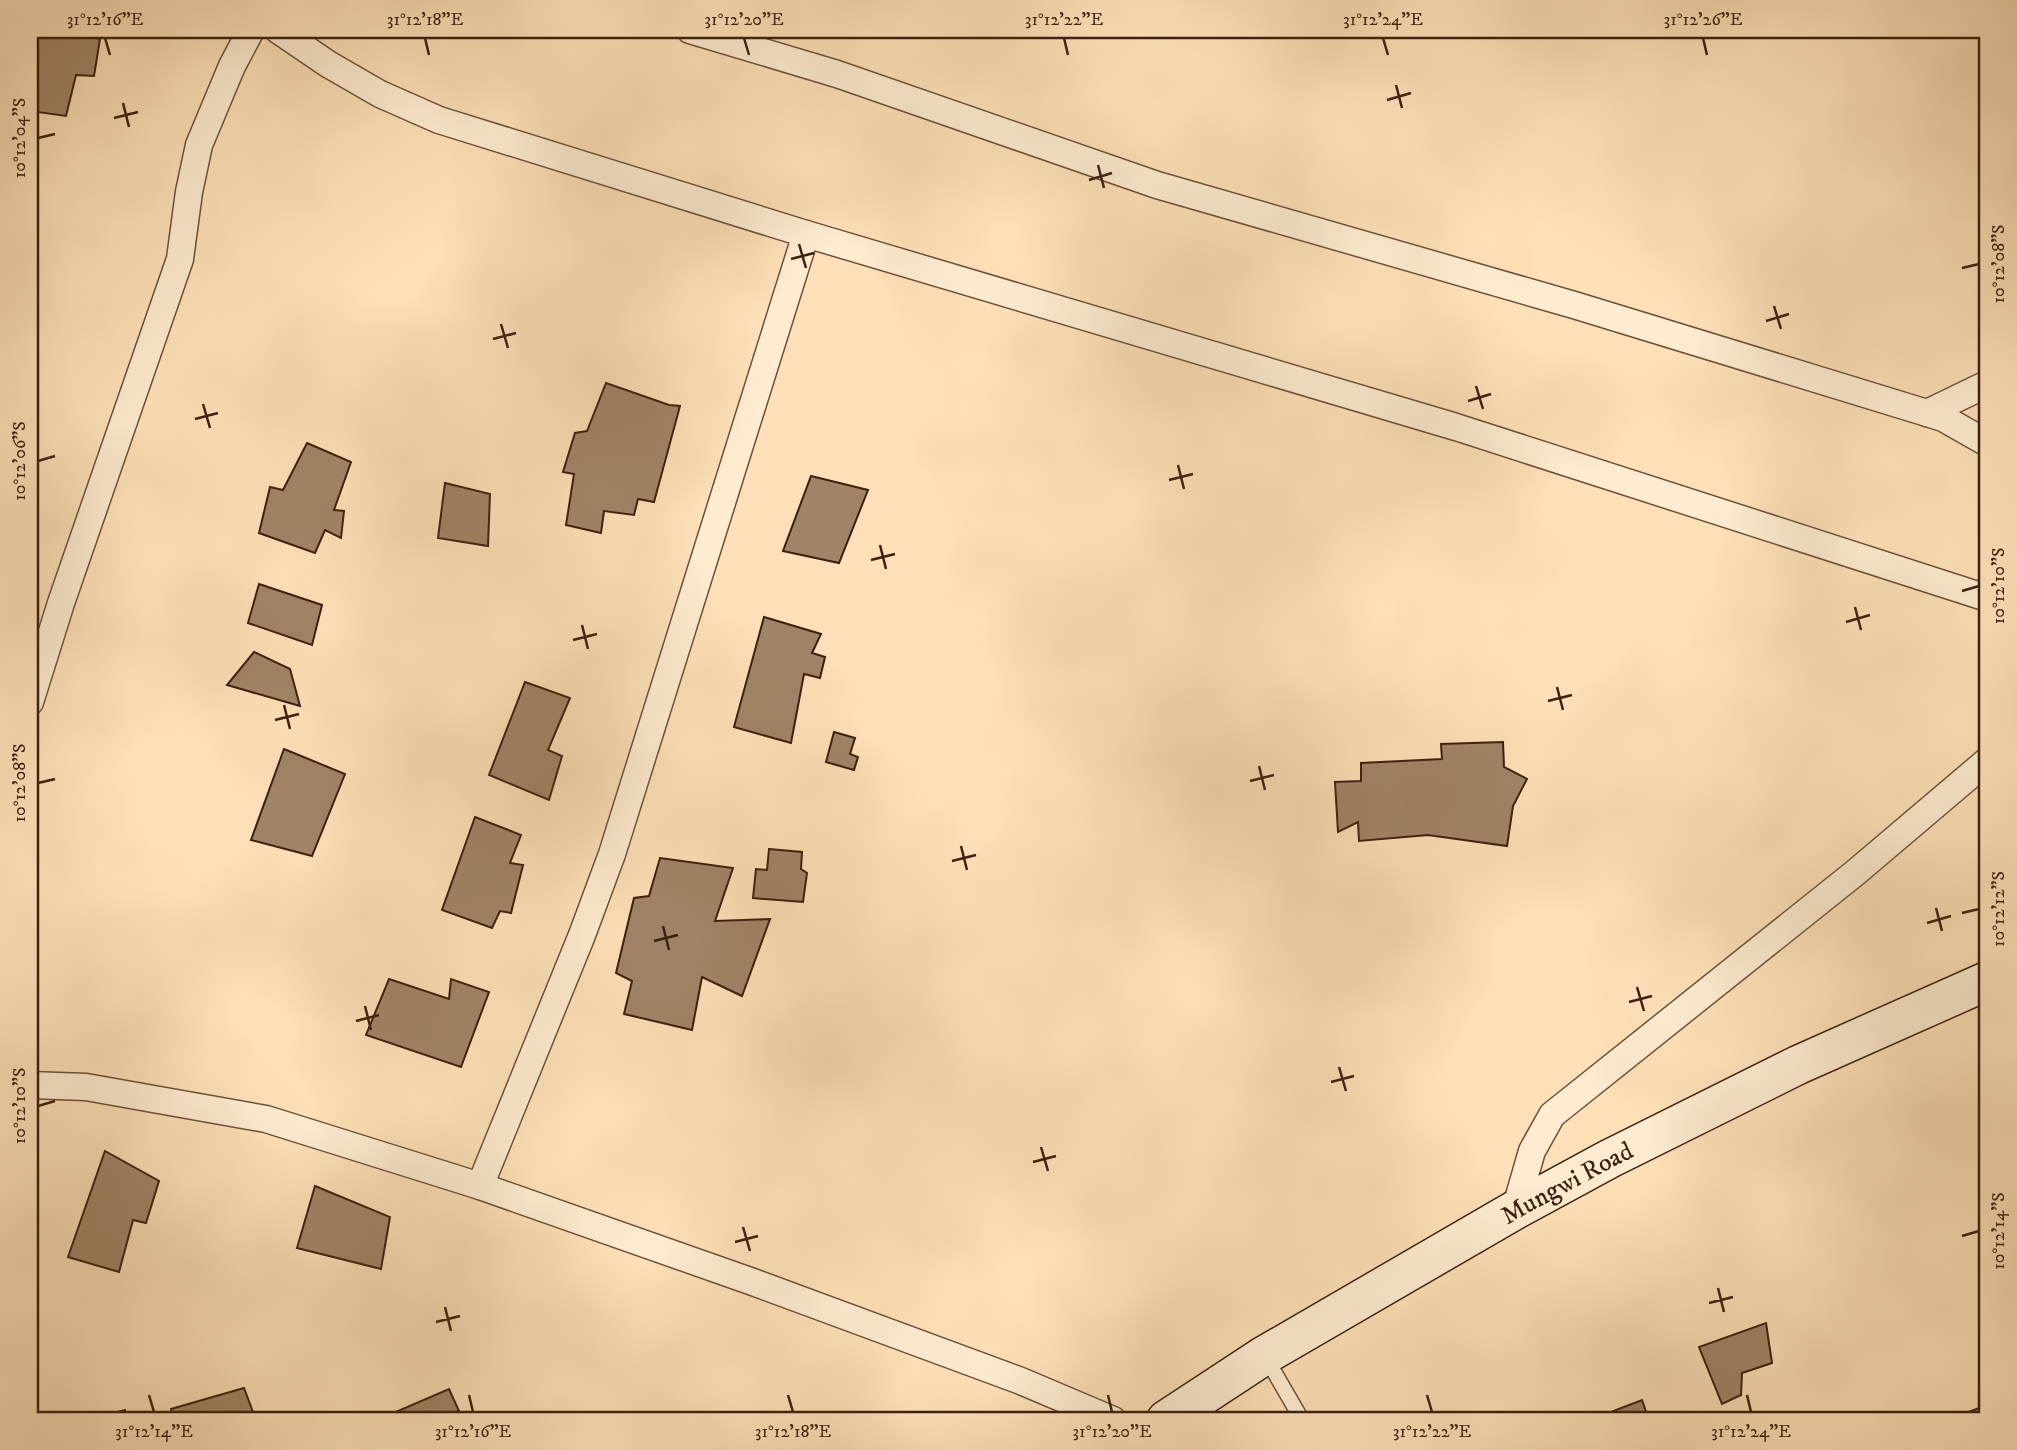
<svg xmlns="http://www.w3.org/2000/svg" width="2017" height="1450" font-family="'IM FELL DW Pica',serif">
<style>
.building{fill:#a08467;stroke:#3b2010;stroke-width:2}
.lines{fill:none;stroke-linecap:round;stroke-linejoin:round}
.service-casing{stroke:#6c503a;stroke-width:17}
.minor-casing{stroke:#6c503a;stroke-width:29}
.secondary-casing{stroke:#3b2010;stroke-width:41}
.service{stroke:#feebd0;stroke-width:14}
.minor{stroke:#feebd0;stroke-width:26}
.secondary{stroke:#feebd0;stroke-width:38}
.ticks{fill:none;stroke:#3b2010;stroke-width:2.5}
.labels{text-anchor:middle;stroke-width:5;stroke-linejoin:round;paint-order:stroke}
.street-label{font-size:26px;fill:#3b2010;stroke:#feebd0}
.neatline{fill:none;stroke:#3b2010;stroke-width:2.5}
.ticks-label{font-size:18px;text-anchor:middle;fill:#3b2010}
</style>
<rect width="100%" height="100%" fill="#fde0b7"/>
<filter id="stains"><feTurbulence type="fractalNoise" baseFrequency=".00286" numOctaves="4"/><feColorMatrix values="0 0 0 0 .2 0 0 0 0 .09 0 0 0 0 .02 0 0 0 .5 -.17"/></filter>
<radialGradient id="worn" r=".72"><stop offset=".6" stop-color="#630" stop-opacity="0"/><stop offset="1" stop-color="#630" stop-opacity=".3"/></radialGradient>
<g class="building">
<polygon points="32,30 57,30 100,39 94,76 76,75 66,116 30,111"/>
<polygon points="606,383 669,405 680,406 654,502 638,499 634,515 604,511 601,533 566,525 574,474 563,472 575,433 587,431"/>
<polygon points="307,443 351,462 334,510 344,511 341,538 325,530 315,553 259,533 270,487 283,490"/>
<polygon points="811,476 868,490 839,563 783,551"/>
<polygon points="445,483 490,494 488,546 438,538"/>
<polygon points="30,539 37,542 30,563"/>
<polygon points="259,584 322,605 312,645 248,623"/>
<polygon points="764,617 821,634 812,653 825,657 820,678 804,674 791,743 734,727"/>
<polygon points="254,652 290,669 300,706 227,685"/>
<polygon points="525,682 570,698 548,750 562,756 549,800 489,775"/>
<polygon points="834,732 855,738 850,754 858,757 854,770 826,762"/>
<polygon points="1503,742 1504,767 1527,779 1513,806 1507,846 1428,835 1359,841 1358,822 1338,832 1335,782 1361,781 1361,763 1442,759 1441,744"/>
<polygon points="284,749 345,774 312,856 251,840"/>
<polygon points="475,817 521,835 510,863 523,865 511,913 500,911 492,928 442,910"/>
<polygon points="769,849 802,852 801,869 807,873 803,902 753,898 756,869 767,870"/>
<polygon points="660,858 733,868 715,921 770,919 742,996 702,977 692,1030 624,1014 632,981 616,973 634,898 649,896"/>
<polygon points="389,979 449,999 451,979 489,992 461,1067 366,1035"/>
<polygon points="105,1151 159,1181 146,1223 133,1220 119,1272 68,1257"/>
<polygon points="315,1186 390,1217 381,1269 297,1248"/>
<polygon points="1766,1323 1772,1363 1742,1373 1741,1395 1722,1404 1699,1347"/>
<polygon points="244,1388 256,1420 174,1420 171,1409"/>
<polygon points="449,1389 459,1411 438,1420 394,1420 391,1414"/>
<polygon points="1642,1400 1649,1420 1590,1420"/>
<polygon points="1987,1405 1987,1420 1956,1420 1955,1417"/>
<polygon points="125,1410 126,1420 86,1420"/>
</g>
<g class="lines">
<g class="service-casing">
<polyline id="service" points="1265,1356 1302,1420"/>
</g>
<g class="minor-casing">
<g id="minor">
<polyline points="278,30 328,64 380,94 439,120 806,234 1456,427 1987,598"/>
<polyline points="690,30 837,74 1157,185 1574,305 1927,413 1943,418 1987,443"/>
<polyline points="1927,413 1987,384"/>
<polyline points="30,702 61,603 180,259 189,192 199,145 232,66 251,30"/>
<polyline points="30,1085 86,1087 266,1119 480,1186 753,1282 1021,1381 1113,1420"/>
<polyline points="480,1186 582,935 612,854 806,234"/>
<polyline points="1515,1210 1532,1151 1552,1115 1855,873 1987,761"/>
</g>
</g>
<g class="secondary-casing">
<g id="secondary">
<path id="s1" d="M1166,1420L1265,1355L1515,1210L1609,1159L1798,1065L1987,981"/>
</g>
</g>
<use href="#service" class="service"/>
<use href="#minor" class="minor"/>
<use href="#secondary" class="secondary"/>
</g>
<path class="ticks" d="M105,38L110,55M425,38L429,55M744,38L749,55M1064,38L1068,55M1383,38L1388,55M1703,38L1707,55M1396,85L1402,108M1387,100L1411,93M123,103L129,127M114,118L138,112M38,138L55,134M1098,165L1104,188M1089,180L1112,173M799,244L806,268M791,259L814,253M1962,268L1979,264M1774,306L1781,329M1766,321L1789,314M501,324L508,348M493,339L516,333M1476,386L1483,409M1468,401L1491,394M203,404L210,428M195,419L218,413M38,461L55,456M1178,465L1184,489M1169,480L1193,474M880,545L886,569M871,560L895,554M1962,591L1979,586M1855,607L1861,630M1846,622L1870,615M582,625L588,649M573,640L597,634M1557,687L1563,710M1548,701L1572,695M284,705L290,729M275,720L299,714M1259,766L1265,790M1250,781L1274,775M38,783L55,779M961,846L967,870M952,861L976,855M1936,908L1942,931M1962,913L1979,909M1927,923L1951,916M663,926L669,950M654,941L678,935M1637,987L1644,1011M1629,1002L1652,996M365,1006L371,1030M356,1021L379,1015M1339,1067L1346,1091M1331,1082L1354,1076M38,1106L55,1101M1041,1147L1048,1171M1033,1162L1056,1156M743,1227L750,1251M1962,1236L1979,1231M735,1242L758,1236M1718,1288L1724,1312M1709,1303L1733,1297M445,1307L451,1331M436,1322L460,1316M149,1395L154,1412M469,1395L473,1412M788,1395L793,1412M1108,1395L1112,1412M1427,1395L1432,1412M1747,1395L1751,1412"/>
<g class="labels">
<g class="street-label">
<text dy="9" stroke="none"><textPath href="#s1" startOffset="466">Mungwi Road</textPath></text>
</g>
</g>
<rect width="2017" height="1450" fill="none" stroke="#fde0b7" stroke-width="77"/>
<rect x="38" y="38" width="1941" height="1374" class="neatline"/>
<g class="ticks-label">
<text x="105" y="25">31°12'16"E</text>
<text x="425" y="25">31°12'18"E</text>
<text x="744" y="25">31°12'20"E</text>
<text x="1064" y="25">31°12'22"E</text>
<text x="1383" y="25">31°12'24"E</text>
<text x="1703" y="25">31°12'26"E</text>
<text transform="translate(19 138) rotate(-90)" y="6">10°12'04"S</text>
<text transform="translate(1998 264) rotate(-90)" y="6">10°12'08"S</text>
<text transform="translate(19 461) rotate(-90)" y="6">10°12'06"S</text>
<text transform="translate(1998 586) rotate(-90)" y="6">10°12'10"S</text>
<text transform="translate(19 783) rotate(-90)" y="6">10°12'08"S</text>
<text transform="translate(1998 909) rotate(-90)" y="6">10°12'12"S</text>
<text transform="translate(19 1106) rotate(-90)" y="6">10°12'10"S</text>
<text transform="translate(1998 1231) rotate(-90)" y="6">10°12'14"S</text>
<text x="154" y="1437">31°12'14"E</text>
<text x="473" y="1437">31°12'16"E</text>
<text x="793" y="1437">31°12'18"E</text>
<text x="1112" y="1437">31°12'20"E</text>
<text x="1432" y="1437">31°12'22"E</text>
<text x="1751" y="1437">31°12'24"E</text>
</g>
<rect width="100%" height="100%" filter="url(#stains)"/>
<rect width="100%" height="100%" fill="url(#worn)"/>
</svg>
